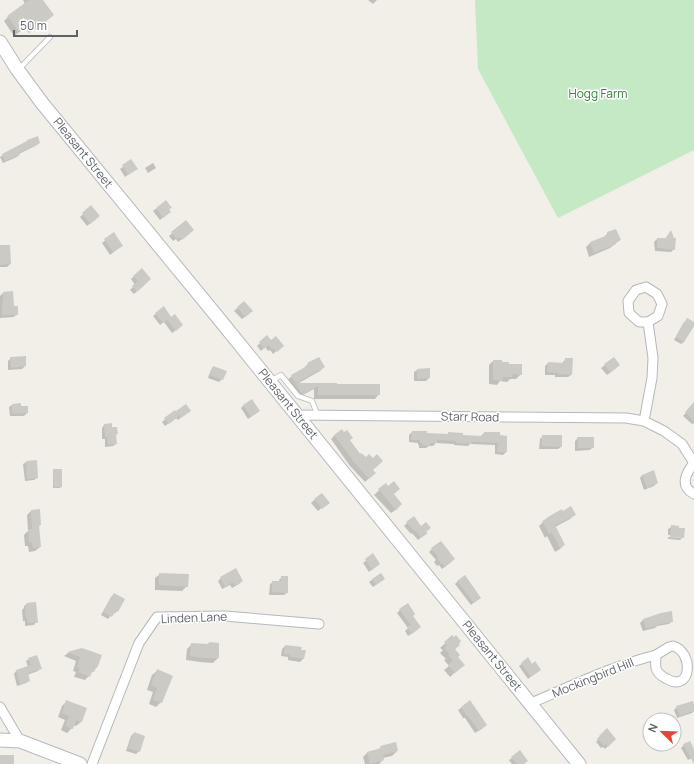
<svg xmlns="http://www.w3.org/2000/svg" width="694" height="764" font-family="Manrope,sans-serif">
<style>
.green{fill:#c5e8c5}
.shadow{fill:#0003}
.building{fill:#cccac5}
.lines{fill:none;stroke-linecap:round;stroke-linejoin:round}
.lane-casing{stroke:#b5b8bc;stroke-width:6}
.street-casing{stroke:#b5b8bc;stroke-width:11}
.secondary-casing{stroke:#b6babf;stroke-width:15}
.lane{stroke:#fff;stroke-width:4.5}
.street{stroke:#fff;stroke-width:9}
.secondary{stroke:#fff;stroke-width:13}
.labels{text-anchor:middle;stroke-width:3;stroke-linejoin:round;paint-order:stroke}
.park-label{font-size:12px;fill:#348238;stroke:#fff}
.street-label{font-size:12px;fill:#5f6368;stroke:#fff}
</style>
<rect width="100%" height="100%" fill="#f1efe8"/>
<polygon class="green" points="475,0 694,0 694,150 558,218 478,69"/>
<g class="shadow">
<polygon points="23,0 42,0 53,15 49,19 29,33 25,28 14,36 4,21 8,17 25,4"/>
<polygon points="368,0 377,0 373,4"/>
<polygon points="39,143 37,145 19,154 19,155 17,157 3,163 0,157 3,155"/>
<polygon points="131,161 136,169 125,177 120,169"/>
<polygon points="153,163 156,168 148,173 145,168"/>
<polygon points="166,201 168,210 167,214 160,220 153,211"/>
<polygon points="91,207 96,219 87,226 80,217"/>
<polygon points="186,221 190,233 178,242 176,239 173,241 169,236"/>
<polygon points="670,232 674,249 671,252 655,251 654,242 657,239 665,239"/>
<polygon points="608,233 620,240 610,248 589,257 586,247 590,243 603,238"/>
<polygon points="113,234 119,248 110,255 102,243"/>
<polygon points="0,246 10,264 7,267 0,267"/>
<polygon points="142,269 150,279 134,294 130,290 135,285 131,279"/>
<polygon points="3,293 13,307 17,314 14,317 0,318 0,296"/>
<polygon points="244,302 249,314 242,319 234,311"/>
<polygon points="164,308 179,328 172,333 164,322 160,325 153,316"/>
<polygon points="684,322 694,324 694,325 684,342 681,344 674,340"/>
<polygon points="267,337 280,348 273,354 270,350 268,351 265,347 261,351 257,346"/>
<polygon points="11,358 25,366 22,369 8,370 8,361"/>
<polygon points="614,358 616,368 607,375 601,368"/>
<polygon points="566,359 571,375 568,377 555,377 555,375 545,375 545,366 548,363 563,364 563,362"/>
<polygon points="493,361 508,364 521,374 516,379 510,379 507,382 500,381 497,385 489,384 489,365"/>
<polygon points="308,364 324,367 320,371 297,384 336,385 379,394 375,399 314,399 314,389 299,397 287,380 292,376 304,369 304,368"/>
<polygon points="213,367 222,379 219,382 208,378 211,370"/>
<polygon points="417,370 429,378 426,381 414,381 414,372"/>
<polygon points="12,405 20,407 27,413 24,416 10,416 9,407"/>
<polygon points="244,405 259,411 248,419 241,408"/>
<polygon points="692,406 694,408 694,423 692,424 683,416"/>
<polygon points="174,412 175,413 177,412 186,413 178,420 176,418 165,426 162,422"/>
<polygon points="104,425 111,428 117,434 115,435 116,444 113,446 105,447 105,439 102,439 102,428"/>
<polygon points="412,432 426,434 446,435 449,433 462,436 481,436 484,433 499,433 506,452 503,455 495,454 495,445 470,444 468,446 454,445 454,444 436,443 433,446 429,446 426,448 419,448 419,445 418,445 418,443 409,442 409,435"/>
<polygon points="335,435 349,440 375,473 365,482 350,466 331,439"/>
<polygon points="543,436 561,447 558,449 539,449 540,439"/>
<polygon points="578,438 593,447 590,450 575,451 575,441"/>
<polygon points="26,462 37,478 34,480 25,481 23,464"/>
<polygon points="54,470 61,487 60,488 53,488 53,471"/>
<polygon points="642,475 657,483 654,486 644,490 640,478"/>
<polygon points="386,484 397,509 391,513 374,495"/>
<polygon points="321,494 325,505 318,511 311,503"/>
<polygon points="31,511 40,525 38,527 40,547 35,551 29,552 28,546 25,546 24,535 28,531 27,515"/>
<polygon points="574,515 570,519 555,527 564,545 560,549 555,552 547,536 545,538 539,526 548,517"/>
<polygon points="407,523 425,532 423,536 418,540 412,533 411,534 404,526"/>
<polygon points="671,527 683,537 682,538 682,536 668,535 668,529"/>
<polygon points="668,537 682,538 680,540 668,539"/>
<polygon points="432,549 451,562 442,569 439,565 437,566 434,562 436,560 429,552"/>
<polygon points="373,555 379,564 369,572 363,563"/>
<polygon points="160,574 187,586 182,591 155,590 155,578"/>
<polygon points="380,574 384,579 373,587 369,582"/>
<polygon points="282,577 287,593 284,595 269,595 270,584 273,582 279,582 279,580"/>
<polygon points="221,578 242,581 239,584 232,588 230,585 222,589 218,581"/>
<polygon points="458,581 477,600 471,605 455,584"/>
<polygon points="114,594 124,599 117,611 114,614 113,613 108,619 101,615 111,597"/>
<polygon points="27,604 36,622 34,625 25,626 25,621 23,621 22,610 24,608 24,606"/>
<polygon points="400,610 412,616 417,630 408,636 405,631 408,628 397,613"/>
<polygon points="662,614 672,621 669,624 657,626 655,628 643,631 640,623 643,620"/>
<polygon points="452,637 459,645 454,650 459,669 450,677 444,670 449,666 444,660 446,659 440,653 443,650 440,648"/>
<polygon points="191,645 218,658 213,663 200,662 186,660 187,649"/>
<polygon points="285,646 300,650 303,659 300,662 288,660 288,657 281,656 282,649"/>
<polygon points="82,649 98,666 85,680 74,677 76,672 73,671 76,661 64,656 68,653"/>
<polygon points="29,659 40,668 38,671 27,675 29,681 26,683 17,686 14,674 16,671 28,667 26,661"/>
<polygon points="528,659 537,672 528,679 519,666"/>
<polygon points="157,671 161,702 156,707 149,704 153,692 147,690 152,675"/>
<polygon points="67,701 86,709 81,722 76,726 73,725 72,728 67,733 61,730 65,720 58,717 62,706"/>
<polygon points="470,702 483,728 475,733 465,718 463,718 458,710"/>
<polygon points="677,707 694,708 694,711 692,713 677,718 674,710"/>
<polygon points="607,730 615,739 605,749 603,747 601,748 596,742 598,740 597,739"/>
<polygon points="134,733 139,751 136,754 126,751 131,736"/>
<polygon points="684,745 694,751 694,757 688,760 681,748"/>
<polygon points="381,747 397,751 392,756 383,758 383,760 379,764 365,764 363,757 368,752 378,750"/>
<polygon points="512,758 523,764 512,764 509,760"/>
</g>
<g class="building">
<polygon points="29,0 43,0 54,15 34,30 30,24 19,32 7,16"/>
<polygon points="38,136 40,143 19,153 20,155 5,161 2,154 27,141 27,140"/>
<polygon points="131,159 138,169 128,175 122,165"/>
<polygon points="166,200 172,208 169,209 171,212 163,218 156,208"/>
<polygon points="91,205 100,216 90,224 82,213"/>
<polygon points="186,220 194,230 182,240 179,237 177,239 171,232"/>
<polygon points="616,229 621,240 615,242 616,244 594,253 590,242 608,235 607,232"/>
<polygon points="671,230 674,238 676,238 675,250 663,249 663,248 657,248 657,238 666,238"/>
<polygon points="114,232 123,246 113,252 104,239"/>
<polygon points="0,245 10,245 11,264 0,265"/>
<polygon points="142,268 151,279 137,292 132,286 138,281 133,276"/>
<polygon points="13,291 14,306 18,306 18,315 2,315 2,302 3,302 3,292"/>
<polygon points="244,301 253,311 245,317 237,307"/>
<polygon points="164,306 171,317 175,314 183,325 176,331 167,320 163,323 155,313"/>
<polygon points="687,318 694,322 694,326 684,342 676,337"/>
<polygon points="267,335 271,340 276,336 284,346 277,352 273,348 272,349 269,345 264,349 259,342"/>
<polygon points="26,356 26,366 11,368 10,357"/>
<polygon points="319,357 325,367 296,383 337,383 337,384 380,384 380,395 318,395 318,386 303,394 302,392 301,393 291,375 309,365 307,363"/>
<polygon points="614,357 620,365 610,373 604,364"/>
<polygon points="565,358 573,358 572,375 558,374 558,373 547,372 548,362 565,363"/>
<polygon points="493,360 502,360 502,362 509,362 509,364 522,364 522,375 512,374 512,377 503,377 503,381 493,380"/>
<polygon points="213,366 227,371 223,380 210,375"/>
<polygon points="430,368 430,378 417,379 417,369"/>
<polygon points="252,399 260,411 251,417 243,405"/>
<polygon points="694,402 694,421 685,412"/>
<polygon points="21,403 21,406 28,406 28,413 12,414 12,404"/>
<polygon points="186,404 191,411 181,418 176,411"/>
<polygon points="175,410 179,416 169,424 164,418"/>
<polygon points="112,423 112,427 117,427 118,434 116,434 117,444 108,445 107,437 105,437 104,424"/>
<polygon points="342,429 344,432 347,430 353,438 350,440 360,454 361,453 366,457 369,454 373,458 377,454 383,461 373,470 376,473 369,479 354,462 334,435"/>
<polygon points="412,431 427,431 427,433 448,434 448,432 463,433 463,435 483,436 484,432 500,432 500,435 507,436 507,452 497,452 498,443 472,442 472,444 456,443 456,441 437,440 437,443 430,443 430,446 422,445 422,443 420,443 420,440 411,440"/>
<polygon points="542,435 562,435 562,447 542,446"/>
<polygon points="577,437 594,437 594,448 578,448"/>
<polygon points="37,460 38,478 27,479 26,461"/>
<polygon points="53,469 62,469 62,487 54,487"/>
<polygon points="654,470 658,483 647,488 642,475"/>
<polygon points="394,481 400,489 394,494 402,504 396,510 378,489 386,483 388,486"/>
<polygon points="322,493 330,503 322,509 314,499"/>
<polygon points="571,506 576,515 555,525 565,545 560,548 552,533 549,534 542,521 548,518 548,517 562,509 563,511"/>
<polygon points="40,509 41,525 39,525 41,547 33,548 32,542 29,542 28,529 32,529 31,510"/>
<polygon points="414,516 421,526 426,522 431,528 426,532 428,533 421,538 416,531 415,532 406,522"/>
<polygon points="671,525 679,526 679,528 685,528 684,538 670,537"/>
<polygon points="441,541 455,559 445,567 442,563 441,564 437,558 438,557 431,548"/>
<polygon points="373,553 380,564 372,570 365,559"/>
<polygon points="236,568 243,581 235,586 233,582 225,587 220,577"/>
<polygon points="159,573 189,574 188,587 159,585"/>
<polygon points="381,573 385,579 376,585 372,579"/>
<polygon points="465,575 481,598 474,603 457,581"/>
<polygon points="281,576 288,576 288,593 272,592 272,581 281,581"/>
<polygon points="114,593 125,599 118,612 116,610 112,617 103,612"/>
<polygon points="36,602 38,623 28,623 27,618 26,619 25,607 27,606 26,603"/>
<polygon points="408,603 415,614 413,616 421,627 412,634 407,627 411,625 399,609"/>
<polygon points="672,611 673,622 659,624 659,625 646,629 643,619 661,613"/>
<polygon points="452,635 454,637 456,635 461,641 459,644 460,645 455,649 460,655 458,657 465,665 455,673 448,665 453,661 448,655 450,654 444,648 447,645 444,642"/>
<polygon points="209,642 219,643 219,658 205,658 190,656 191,643 208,644"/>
<polygon points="285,645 302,647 301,650 306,650 304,659 290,657 290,655 284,654"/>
<polygon points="82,648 102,655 98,666 97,665 94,672 92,671 90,677 78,672 80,668 77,667 80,657 67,652"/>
<polygon points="37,655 42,669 28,673 30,681 20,684 16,670 31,665 28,658"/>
<polygon points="528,657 532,664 535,661 541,670 531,677 521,663"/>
<polygon points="157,669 173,676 162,703 153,700 157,688 151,685"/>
<polygon points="66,700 87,708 82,722 76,720 73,729 65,726 69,716 62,713"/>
<polygon points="470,700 487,725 479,731 468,716 467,716 461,707"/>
<polygon points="693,701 694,705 694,711 680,716 676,706"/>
<polygon points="607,728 616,739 608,747 606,744 604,746 598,739 600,737 599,736"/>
<polygon points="134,732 145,736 140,752 128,748"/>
<polygon points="690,741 694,749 694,764 683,744"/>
<polygon points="396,742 398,751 383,755 384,760 370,764 367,752 381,748 380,746"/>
<polygon points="520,750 528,761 524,764 517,764 511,757"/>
<rect x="0" y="755" width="14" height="9"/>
</g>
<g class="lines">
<g class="lane-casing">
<g id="lane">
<polyline points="19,69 50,37"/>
<polyline points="271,381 281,375 298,396 312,401 318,416"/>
</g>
</g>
<g class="street-casing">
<g id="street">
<polygon points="646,287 657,294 662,304 658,316 648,322 639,322 629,313 628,301 636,290"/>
<polyline points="648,322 653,358 652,378 644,421 664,431 682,444 694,463"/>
<polyline points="297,415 626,418 644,421"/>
<path d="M694,463C686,473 679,486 694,494"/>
<path d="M673,646C694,652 692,693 667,679C663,677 657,673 656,668C655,664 656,660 656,655L669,647Z"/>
<path d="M531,703C572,686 612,666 656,655"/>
<polyline points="0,707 20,741"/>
<polyline points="92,764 139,643 157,617 225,616 319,624"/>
</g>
</g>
<g class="secondary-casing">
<g id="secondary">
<polyline points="0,42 17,69 42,103 224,325 579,764"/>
<polyline points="0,740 20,741 80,764"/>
</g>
</g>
<use href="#lane" class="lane"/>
<use href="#street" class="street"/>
<use href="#secondary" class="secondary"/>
</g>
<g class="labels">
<g class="park-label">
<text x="598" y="98">Hogg Farm</text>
</g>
<g class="street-label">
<text transform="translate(83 153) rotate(51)" y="4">Pleasant Street</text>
<text transform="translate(288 404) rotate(51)" y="4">Pleasant Street</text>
<text transform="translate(470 417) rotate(1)" y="4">Starr Road</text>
<text transform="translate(194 618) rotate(-2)" y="4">Linden Lane</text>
<text transform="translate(492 656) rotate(51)" y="4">Pleasant Street</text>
<text transform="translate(593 678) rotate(-22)" y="4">Mockingbird Hill</text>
</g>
</g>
<g transform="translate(662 732) rotate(293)"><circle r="19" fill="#ffffff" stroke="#bfc1c3"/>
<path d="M0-3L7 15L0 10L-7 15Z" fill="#ea4335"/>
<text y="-6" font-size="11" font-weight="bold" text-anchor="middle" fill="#5f6368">N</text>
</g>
<path d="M14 30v6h63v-6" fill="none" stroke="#5f6368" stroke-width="2"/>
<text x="20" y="30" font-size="12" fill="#5f6368" stroke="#ffffff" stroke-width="3" paint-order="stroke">50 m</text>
</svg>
